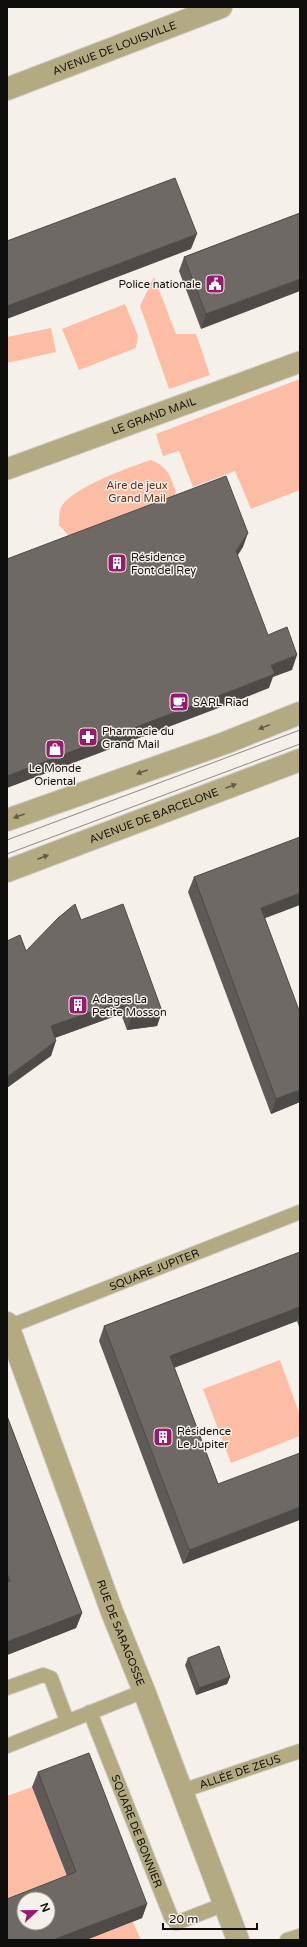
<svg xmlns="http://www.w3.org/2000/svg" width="307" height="1947" font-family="'Varela Round',sans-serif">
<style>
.green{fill:#fdbda5}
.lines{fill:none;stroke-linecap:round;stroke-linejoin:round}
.service-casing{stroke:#d0cdc6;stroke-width:16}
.pedestrian-casing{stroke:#d0cdc6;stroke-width:23}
.minor-casing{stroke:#d0cdc6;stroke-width:24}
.service{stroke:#b3aa81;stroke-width:14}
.pedestrian{stroke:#b3aa81;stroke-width:21}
.minor{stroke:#b3aa81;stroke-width:22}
.tram{stroke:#8c8984;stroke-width:1}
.wall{fill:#5f5a57}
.shaded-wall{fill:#4e4a47}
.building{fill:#6f6965;stroke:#4e4a47;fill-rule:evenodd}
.oneway{fill:#625c46}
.labels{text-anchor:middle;stroke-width:3;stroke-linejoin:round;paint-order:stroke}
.street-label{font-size:11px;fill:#100e0c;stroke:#f5f1ea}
.poi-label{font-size:11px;fill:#100e0c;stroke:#f5f1ea;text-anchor:start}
.park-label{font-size:11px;fill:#6b2e15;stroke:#f5f1ea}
</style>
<rect width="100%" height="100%" fill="#f5f1ea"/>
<g class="green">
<polygon points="154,277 176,334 196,334 210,375 169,389 140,306"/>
<polygon points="125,304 138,336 136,348 79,370 62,329"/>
<polygon points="51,328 56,352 7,363 7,337"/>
<polygon points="300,379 300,490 251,509 235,471 193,487 179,451 163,456 156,434"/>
<path d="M151,460C168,467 170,475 176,492L172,500L87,535H68L59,525C59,521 59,515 60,510C67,489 130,467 151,460Z"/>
<polygon points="280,1360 300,1415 300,1436 231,1463 203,1389"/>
<polygon points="32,1787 71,1887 24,1899 7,1911 7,1796"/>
<polygon points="133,1922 141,1940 86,1940"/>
</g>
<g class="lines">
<g class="service-casing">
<g id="service">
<path id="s1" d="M8,1327L300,1212"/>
<polyline points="7,1688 43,1675 51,1678 67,1721"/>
<path id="s2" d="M90,1712L171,1917L176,1923L225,1904"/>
<polyline points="7,1746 144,1691"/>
<path id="s3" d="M182,1791L300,1751"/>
<polyline points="287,1940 300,1936"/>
</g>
</g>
<g class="pedestrian-casing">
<g id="pedestrian">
<path id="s4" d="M7,469L300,362"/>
</g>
</g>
<g class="minor-casing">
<g id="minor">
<path id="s5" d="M7,89L221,7"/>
<polyline points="7,820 225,743 300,713"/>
<path id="s6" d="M7,871L300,760"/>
<path id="s7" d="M7,1323L112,1612L144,1691L238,1940"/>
</g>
</g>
<use href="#service" class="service"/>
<use href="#pedestrian" class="pedestrian"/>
<use href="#minor" class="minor"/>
<g class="tram">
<polyline points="7,840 300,730"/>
<polyline points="7,854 300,744"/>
</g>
</g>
<g class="wall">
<polygon points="300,213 201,329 179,271 184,257"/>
<polygon points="194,877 265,919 300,1102 271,1114 188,892"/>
<polygon points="81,920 162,1011 157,1026 127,1030 121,1014 55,1038 51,1056 26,951"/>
<polygon points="300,1252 300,1330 297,1321 174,1368 218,1484 183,1564 99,1341 104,1326"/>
<polygon points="7,1416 82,1613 76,1628 7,1655"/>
<polygon points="188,1658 230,1677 227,1684 196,1695 185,1665"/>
<polygon points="38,1772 147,1904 142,1918 86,1940 7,1940 67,1876 32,1787"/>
</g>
<g class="shaded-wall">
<polygon points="197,234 191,249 7,319 7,306"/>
<polygon points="300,279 300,291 201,329 206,314"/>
<polygon points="248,533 243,547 231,566 236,551"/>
<polygon points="297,655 292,670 273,677 269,688 229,704 7,788 7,776 271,665"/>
<polygon points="300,893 300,905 255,922 261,908"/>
<polygon points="126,1000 121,1014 46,1041 51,1026"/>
<polygon points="162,1011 157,1026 127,1030 132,1015"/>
<polygon points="56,1041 51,1056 7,1088 7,1077"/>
<polygon points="300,1090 300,1102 271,1114 276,1099"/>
<polygon points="300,1307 300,1312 297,1321 164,1371 170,1356"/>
<polygon points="300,1507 300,1520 183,1564 189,1550"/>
<polygon points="82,1613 76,1628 7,1655 7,1642"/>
<polygon points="230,1677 227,1684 196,1695 199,1688"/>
<polygon points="147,1904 142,1918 86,1940 53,1940"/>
</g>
<g class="building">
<polygon points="175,178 197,234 7,306 7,241"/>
<polygon points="300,213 300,279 206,314 184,257"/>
<polygon points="226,476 248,533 236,551 268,635 287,627 297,655 271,665 275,674 234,690 7,776 7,559"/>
<polygon points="300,837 300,893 261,908 300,1013 300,1090 276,1099 194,877"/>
<polygon points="75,904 81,920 123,904 162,1011 132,1015 126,1000 51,1026 56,1041 7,1077 7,941 20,935 26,951 58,918"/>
<polygon points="300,1252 300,1307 170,1356 218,1484 300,1453 300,1507 189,1550 104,1326"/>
<polygon points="7,1416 82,1613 7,1642 7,1582 10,1581 7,1573"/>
<polygon points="219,1646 230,1677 199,1688 188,1658"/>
<path d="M89,1753L147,1904L53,1940H7V1899L76,1872L38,1772ZM24,1899H48V1923H24Z"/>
</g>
<defs><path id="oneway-solid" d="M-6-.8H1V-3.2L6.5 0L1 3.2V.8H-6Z"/></defs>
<g class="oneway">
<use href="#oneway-solid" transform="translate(264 727) rotate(158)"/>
<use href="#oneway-solid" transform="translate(142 772) rotate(160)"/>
<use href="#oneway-solid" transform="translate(231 786) rotate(-21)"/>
<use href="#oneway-solid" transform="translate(19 816) rotate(160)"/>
<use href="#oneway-solid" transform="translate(43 857) rotate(-21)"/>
</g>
<defs>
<g id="civic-square" transform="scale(1)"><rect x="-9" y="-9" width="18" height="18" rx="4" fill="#99196f" stroke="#f5f1ea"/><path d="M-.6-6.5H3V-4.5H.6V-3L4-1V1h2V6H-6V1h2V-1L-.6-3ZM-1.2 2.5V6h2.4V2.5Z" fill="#fff"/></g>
<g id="building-square" transform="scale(1)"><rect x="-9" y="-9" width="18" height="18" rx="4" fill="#99196f" stroke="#f5f1ea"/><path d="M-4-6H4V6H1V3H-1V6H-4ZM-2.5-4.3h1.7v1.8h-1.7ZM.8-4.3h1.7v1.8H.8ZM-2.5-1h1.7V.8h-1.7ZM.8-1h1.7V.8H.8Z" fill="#fff"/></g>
<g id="cafe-square" transform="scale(1)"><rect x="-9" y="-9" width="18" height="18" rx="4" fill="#99196f" stroke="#f5f1ea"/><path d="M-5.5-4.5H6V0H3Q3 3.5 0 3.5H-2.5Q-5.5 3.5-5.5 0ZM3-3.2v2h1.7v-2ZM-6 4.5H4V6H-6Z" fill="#fff"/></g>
<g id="pharmacy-square" transform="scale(1)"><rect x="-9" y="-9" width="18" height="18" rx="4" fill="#99196f" stroke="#f5f1ea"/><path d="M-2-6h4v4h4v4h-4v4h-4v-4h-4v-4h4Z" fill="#fff"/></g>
<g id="shop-square" transform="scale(1)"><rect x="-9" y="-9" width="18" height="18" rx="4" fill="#99196f" stroke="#f5f1ea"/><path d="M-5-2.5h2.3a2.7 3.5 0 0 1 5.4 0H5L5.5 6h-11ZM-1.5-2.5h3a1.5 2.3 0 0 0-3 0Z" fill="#fff"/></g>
</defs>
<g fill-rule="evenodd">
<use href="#civic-square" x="215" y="284"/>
<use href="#building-square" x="117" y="563"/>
<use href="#cafe-square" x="179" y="702"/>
<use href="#pharmacy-square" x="88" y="737"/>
<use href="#shop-square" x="55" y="749"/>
<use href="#building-square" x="78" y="1005"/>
<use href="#building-square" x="163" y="1437"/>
</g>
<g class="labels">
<g class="street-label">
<text dy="4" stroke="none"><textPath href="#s5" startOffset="115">AVENUE DE LOUISVILLE</textPath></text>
<text dy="4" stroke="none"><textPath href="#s4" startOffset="156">LE GRAND MAIL</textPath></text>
<text dy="4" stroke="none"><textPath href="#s6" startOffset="157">AVENUE DE BARCELONE</textPath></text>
<text dy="4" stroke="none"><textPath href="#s1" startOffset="157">SQUARE JUPITER</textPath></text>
<text dy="4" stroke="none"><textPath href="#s7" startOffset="330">RUE DE SARAGOSSE</textPath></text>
<text dy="4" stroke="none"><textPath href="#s3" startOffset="61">ALLÉE DE ZEUS</textPath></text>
<text dy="4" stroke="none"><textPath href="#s2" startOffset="128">SQUARE DE BONNIER</textPath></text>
</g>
<g class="poi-label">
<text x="201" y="288" text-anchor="end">Police nationale</text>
<text x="131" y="561">Résidence<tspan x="131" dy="13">Font del Rey</tspan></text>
<text x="193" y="706">SARL Riad</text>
<text x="102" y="735">Pharmacie du<tspan x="102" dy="13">Grand Mail</tspan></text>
<text x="55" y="772" text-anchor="middle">Le Monde<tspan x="55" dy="13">Oriental</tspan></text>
<text x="92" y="1003">Adages La<tspan x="92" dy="13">Petite Mosson</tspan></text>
<text x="177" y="1435">Résidence<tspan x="177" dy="13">Le Jupiter</tspan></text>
</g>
<g class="park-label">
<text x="137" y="489">Aire de jeux<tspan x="137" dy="13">Grand Mail</tspan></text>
</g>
</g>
<rect width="307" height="1947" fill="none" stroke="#100e0c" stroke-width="16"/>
<g transform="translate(36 1911) rotate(68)"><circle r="19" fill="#f5f1ea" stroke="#999691"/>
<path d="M0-3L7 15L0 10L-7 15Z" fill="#99196f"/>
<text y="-6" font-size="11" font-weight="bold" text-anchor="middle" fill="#100e0c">N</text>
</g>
<path d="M163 1923v6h94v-6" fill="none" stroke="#100e0c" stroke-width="2"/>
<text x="169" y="1923" font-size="12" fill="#100e0c" stroke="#f5f1ea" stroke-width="3" paint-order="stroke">20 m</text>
</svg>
